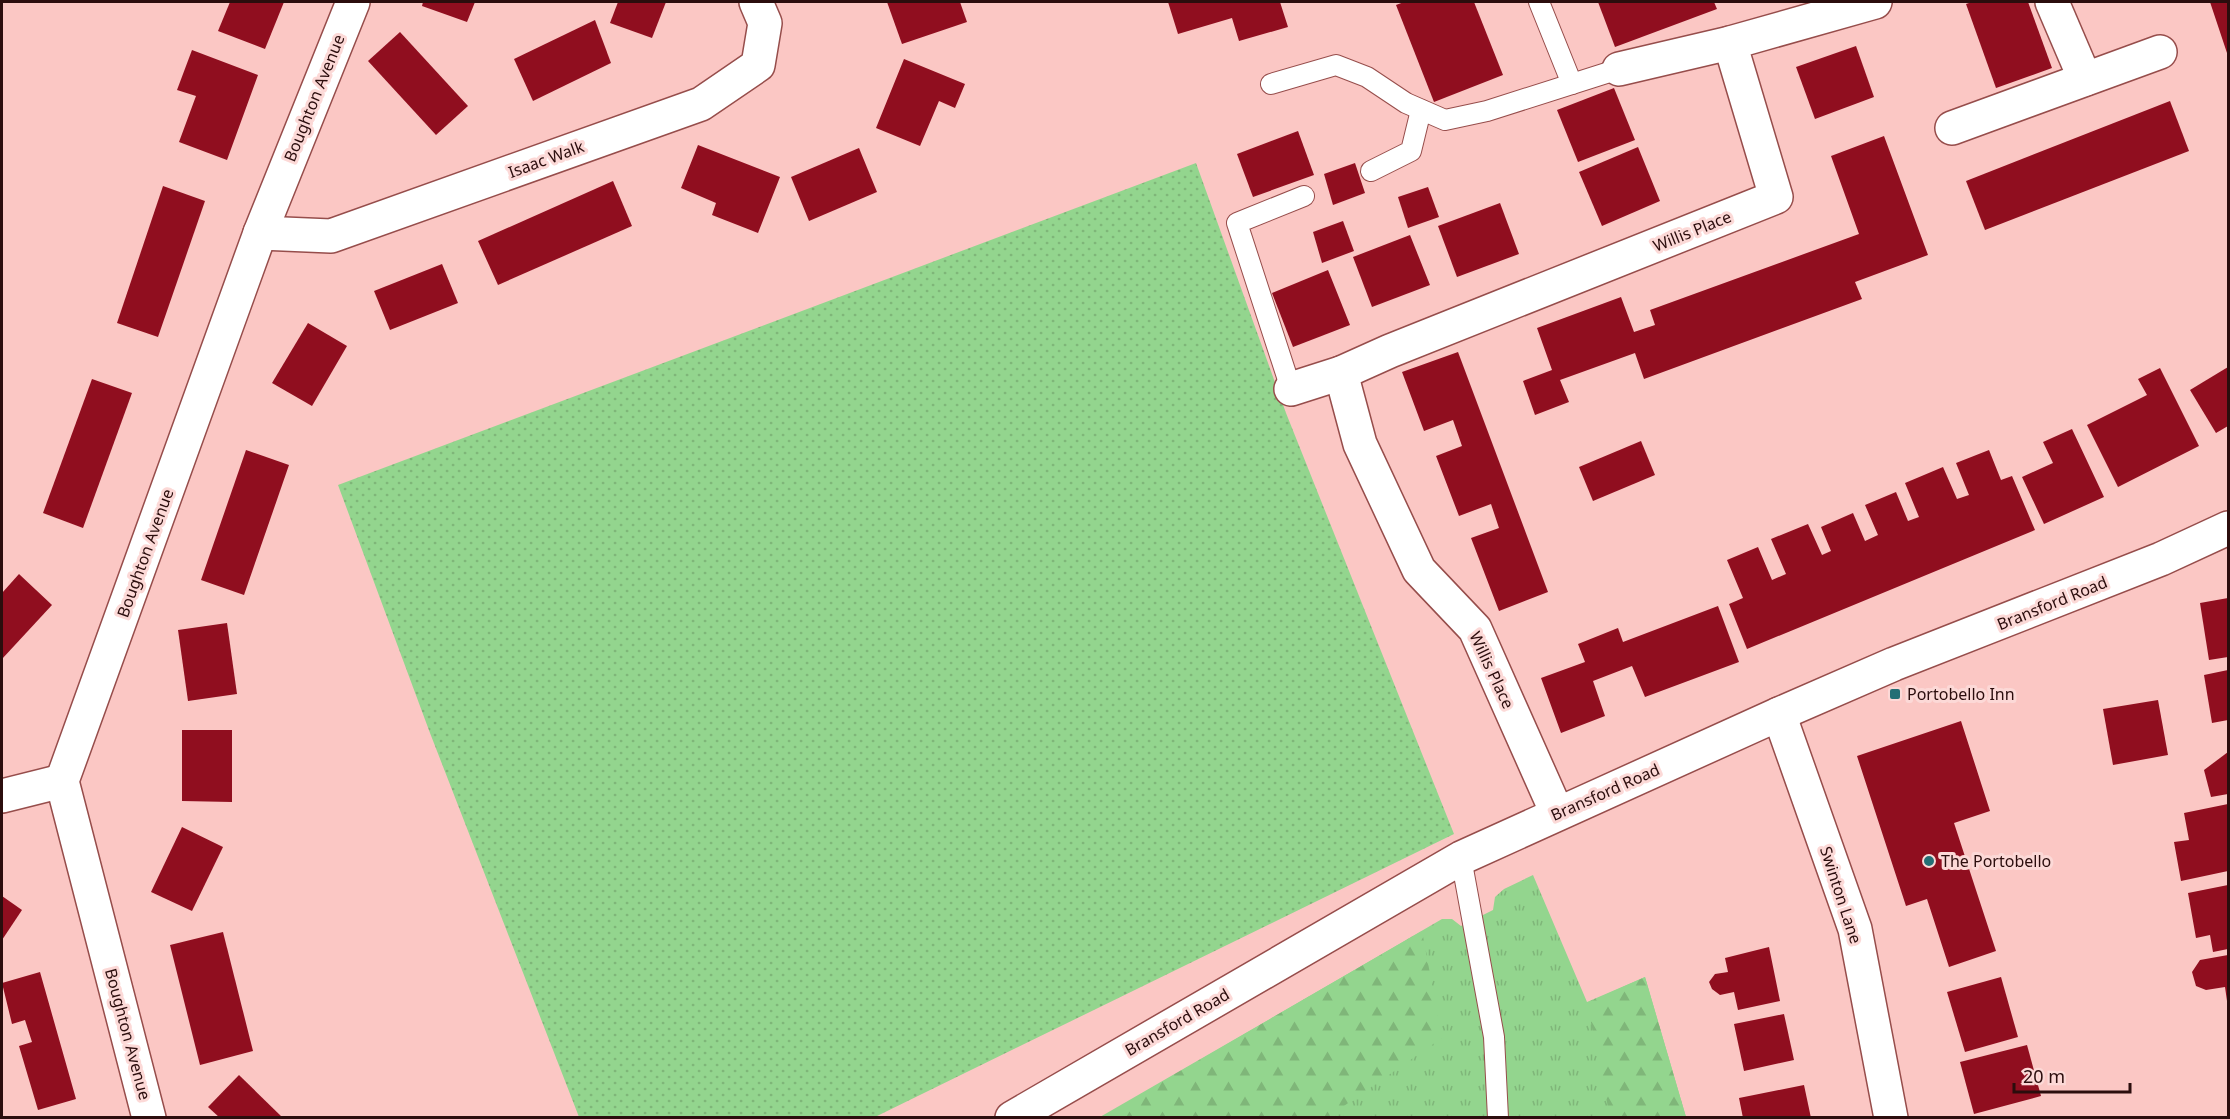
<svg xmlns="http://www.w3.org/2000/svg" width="2230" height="1119" font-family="'Noto Sans',sans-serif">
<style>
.grass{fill:url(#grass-tufts)}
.forest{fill:url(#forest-firs)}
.park{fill:url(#park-dots)}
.building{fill:#900e1f}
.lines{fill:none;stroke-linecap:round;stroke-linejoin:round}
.service-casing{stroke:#964d4b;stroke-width:22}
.minor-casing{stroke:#964d4b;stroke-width:36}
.secondary-casing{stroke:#964d4b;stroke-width:36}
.service{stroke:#fff;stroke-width:20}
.minor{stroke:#fff;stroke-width:33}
.secondary{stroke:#fff;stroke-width:33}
.poi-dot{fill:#246f75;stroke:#fcd9d7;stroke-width:2}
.labels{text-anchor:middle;stroke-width:6;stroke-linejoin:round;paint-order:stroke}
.street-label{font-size:16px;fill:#2b0d0d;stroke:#fcd9d7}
.poi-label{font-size:16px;fill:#2b0d0d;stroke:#fcd9d7;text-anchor:start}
</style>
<defs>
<pattern id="grass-tufts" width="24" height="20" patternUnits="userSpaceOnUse" patternTransform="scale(1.5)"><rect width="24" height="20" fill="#93d58e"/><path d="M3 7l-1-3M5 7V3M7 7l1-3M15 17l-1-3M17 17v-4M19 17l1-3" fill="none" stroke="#7fb679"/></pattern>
<pattern id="forest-firs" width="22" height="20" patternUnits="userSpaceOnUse" patternTransform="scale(1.5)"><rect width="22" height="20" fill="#93d58e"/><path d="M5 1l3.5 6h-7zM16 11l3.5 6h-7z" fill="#7fb679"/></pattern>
<pattern id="park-dots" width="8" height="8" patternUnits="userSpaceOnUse" patternTransform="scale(1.5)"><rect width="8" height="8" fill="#93d58e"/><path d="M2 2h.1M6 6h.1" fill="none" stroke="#7fb679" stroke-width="1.8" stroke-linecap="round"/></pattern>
</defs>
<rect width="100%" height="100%" fill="#fbc7c4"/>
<polygon class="grass" points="1533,875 1587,1002 1645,977 1686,1117 1100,1118 1442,919 1452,919 1461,926 1493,910 1495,897 1504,889"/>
<g class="forest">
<polygon points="1422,931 1442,1038 1328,1117 1100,1117"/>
<polygon points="1645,977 1686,1117 1610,1117 1587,1003"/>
</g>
<polygon class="park" points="1196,163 1286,413 1454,834 875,1117 579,1117 430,733 338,485"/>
<g class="building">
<polygon points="230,2 284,2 265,49 218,31"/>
<polygon points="423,2 475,2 467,22 422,6"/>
<polygon points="618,2 666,2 652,38 610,23"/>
<polygon points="887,2 960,2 967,22 902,44"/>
<polygon points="1168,2 1280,2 1288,27 1239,41 1232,18 1178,34"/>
<polygon points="1404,2 1474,2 1503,75 1434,102 1396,5"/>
<polygon points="1598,2 1714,2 1717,9 1615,47"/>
<polygon points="1972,2 2028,2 2052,68 1996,88 1966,4"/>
<polygon points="2210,2 2228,2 2228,56"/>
<polygon points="595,20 611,63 533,101 514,59"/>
<polygon points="400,32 468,106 436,135 368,61"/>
<polygon points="1856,46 1874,97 1815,119 1796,67"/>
<polygon points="192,50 258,75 227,160 179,142 196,96 177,90"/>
<polygon points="904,59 965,84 955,108 939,101 920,146 876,128"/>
<polygon points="1614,88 1635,140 1578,162 1557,110"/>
<polygon points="2170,101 2189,151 1985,230 1966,181"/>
<polygon points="1298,131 1314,175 1253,197 1237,154"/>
<polygon points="1884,136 1928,255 1855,282 1862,299 1644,379 1635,353 1560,380 1569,402 1535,415 1523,381 1552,370 1537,328 1621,297 1634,332 1655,325 1650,310 1859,234 1831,156"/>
<polygon points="698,145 780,177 758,233 712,215 716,203 681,188"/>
<polygon points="1638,147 1660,201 1602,226 1579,172"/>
<polygon points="859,148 877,192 809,221 791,177"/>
<polygon points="1355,163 1365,193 1333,205 1324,174"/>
<polygon points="613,181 632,226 498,285 478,241"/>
<polygon points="163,186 205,201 158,337 117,323"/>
<polygon points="1428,187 1439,217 1408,228 1398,197"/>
<polygon points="1500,203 1519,254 1457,277 1438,226"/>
<polygon points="1343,221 1354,251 1322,263 1313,232"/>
<polygon points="1410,235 1430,285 1372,307 1353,257"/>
<polygon points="442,264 458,303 390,330 374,291"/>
<polygon points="1328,270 1350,325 1293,347 1272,293"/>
<polygon points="308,323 347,346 312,406 272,383"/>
<polygon points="1458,352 1548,592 1499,611 1471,538 1499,528 1491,504 1459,516 1436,456 1462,446 1453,420 1424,431 1402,372"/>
<polygon points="2228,367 2228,426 2216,433 2190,390"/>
<polygon points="2160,368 2199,446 2118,487 2087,425 2147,395 2138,379"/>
<polygon points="92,379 132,393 83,528 43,513"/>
<polygon points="2072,429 2104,497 2044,524 2022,477 2053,463 2043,442"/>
<polygon points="1641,441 1655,475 1593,501 1579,467"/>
<polygon points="246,450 289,465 244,595 201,580"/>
<polygon points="1989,450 2001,480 2012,476 2035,530 1747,649 1729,604 1743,598 1727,560 1758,547 1772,580 1786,574 1771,539 1808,524 1822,555 1831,551 1821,527 1853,513 1865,541 1878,535 1865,505 1896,492 1908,521 1919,517 1905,483 1943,467 1957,499 1969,495 1956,463"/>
<polygon points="19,574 52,605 2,659 2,593"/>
<polygon points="2228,598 2228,657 2209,660 2200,603"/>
<polygon points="1718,606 1739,662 1645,697 1632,666 1593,681 1605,716 1561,733 1541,678 1585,662 1578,644 1618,628 1623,642"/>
<polygon points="227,623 237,694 188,701 178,630"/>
<polygon points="2228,670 2228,720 2212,723 2204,675"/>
<polygon points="2158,700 2168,755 2113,765 2103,709"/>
<polygon points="1961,721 1990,811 1954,823 1996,951 1949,967 1927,899 1906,906 1857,756"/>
<polygon points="182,730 232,730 232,802 182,801"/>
<polygon points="2228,752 2228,794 2211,797 2204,770"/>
<polygon points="2228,804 2228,871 2181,881 2174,842 2189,840 2184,813"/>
<polygon points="182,827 223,847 192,911 151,892"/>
<polygon points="2228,885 2228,949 2213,952 2210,935 2196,938 2188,893"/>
<polygon points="2,896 22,910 2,940"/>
<polygon points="223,932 253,1051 200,1065 170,945"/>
<polygon points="1769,947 1780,1001 1738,1010 1734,992 1720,995 1712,989 1709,982 1715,974 1728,972 1725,958"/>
<polygon points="2228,955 2228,1001 2227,1001 2225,987 2206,990 2196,986 2192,972 2200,960"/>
<polygon points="40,972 76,1099 38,1110 19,1046 32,1042 25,1020 12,1024 2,983"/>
<polygon points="2001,977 2018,1037 1965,1052 1947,992"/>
<polygon points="1784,1014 1794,1060 1744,1071 1734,1024"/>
<polygon points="2027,1045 2041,1096 1974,1114 1960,1062"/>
<polygon points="239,1075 283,1118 220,1118 208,1107"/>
<polygon points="1804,1085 1811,1118 1743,1118 1739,1098"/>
</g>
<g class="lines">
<g class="service-casing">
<g id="service">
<polyline points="1539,2 1572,84"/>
<polyline points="1271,84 1336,65 1367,77 1406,103 1445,120 1487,111 1619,69"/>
<polyline points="1371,171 1411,151 1421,110"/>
<polyline points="1291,389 1237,223 1304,196"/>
<polyline points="1461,858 1494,1037 1498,1118"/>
</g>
</g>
<g class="minor-casing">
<g id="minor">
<polyline points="2052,2 2085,79"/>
<polyline points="1619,69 1730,43"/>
<polyline points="1952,128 2160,52"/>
<polyline points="260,233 331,236 701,104 758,65 765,23 756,2"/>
<polyline points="1341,373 1360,444 1419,570 1475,629 1557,813"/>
<polyline points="1291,389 1341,373 1390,351 1776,197 1730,43 1875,2"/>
<polyline points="1779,714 1855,929 1891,1118"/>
<polyline points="2,796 62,781"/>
<polyline points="149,1118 62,781 260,233 353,2"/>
</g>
</g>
<g class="secondary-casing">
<polyline id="secondary" points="1012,1118 1461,858 1779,714 1894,664 2161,559 2228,528"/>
</g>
<use href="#service" class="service"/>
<use href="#minor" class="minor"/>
<use href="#secondary" class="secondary"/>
</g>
<g class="poi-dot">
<rect x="1889" y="688" width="12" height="12" rx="3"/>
<circle cx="1929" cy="861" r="6"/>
</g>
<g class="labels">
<g class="street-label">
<text transform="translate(314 98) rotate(-68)" y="6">Boughton Avenue</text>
<text transform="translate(546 159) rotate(-20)" y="6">Isaac Walk</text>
<text transform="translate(1692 231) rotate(-22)" y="6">Willis Place</text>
<text transform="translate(145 553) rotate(-70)" y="6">Boughton Avenue</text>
<text transform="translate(2052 603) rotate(-22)" y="6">Bransford Road</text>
<text transform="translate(1492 670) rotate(65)" y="6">Willis Place</text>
<text transform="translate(1605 792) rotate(-24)" y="6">Bransford Road</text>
<text transform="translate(1841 895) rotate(72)" y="6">Swinton Lane</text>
<text transform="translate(1177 1022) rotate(-30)" y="6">Bransford Road</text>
<text transform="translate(128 1034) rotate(75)" y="6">Boughton Avenue</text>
</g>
<g class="poi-label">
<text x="1907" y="700">Portobello Inn</text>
<text x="1941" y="867">The Portobello</text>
</g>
</g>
<rect width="2230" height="1119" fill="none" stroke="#2b0d0d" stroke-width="6"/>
<path d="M2014 1083v9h116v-9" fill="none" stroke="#2b0d0d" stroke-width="3"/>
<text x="2023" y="1083" font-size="18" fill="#2b0d0d" stroke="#fcd9d7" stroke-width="4.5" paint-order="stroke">20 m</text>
</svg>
